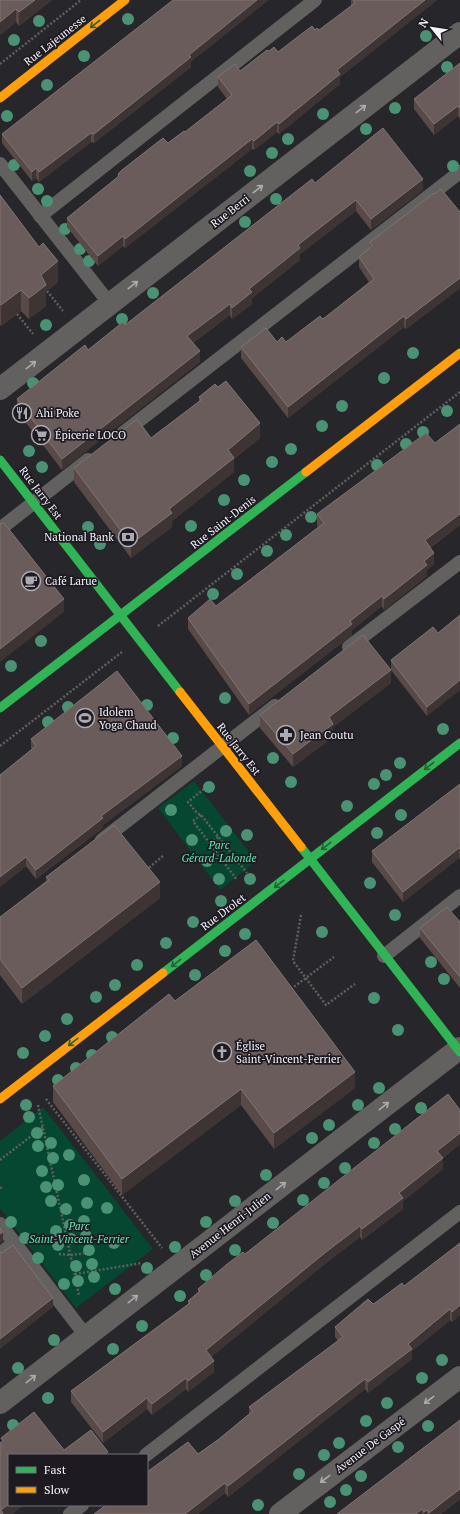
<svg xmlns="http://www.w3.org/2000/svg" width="460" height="1514" font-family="'PT Serif',serif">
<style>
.green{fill:#054730}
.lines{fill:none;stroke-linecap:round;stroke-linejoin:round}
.path{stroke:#606060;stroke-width:2.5;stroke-dasharray:2 2;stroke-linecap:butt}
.lane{stroke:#626160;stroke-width:14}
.street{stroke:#626160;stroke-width:22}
.fast{stroke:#30b455;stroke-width:9}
.slow{stroke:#ff9f0a;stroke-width:9}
.tree{fill:#499273}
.wall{fill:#594a48}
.shaded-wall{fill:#3e3434}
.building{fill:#6a5c5b;stroke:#7f7474}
.oneway{stroke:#265f39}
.oneway2{stroke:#acaaac}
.labels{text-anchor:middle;stroke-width:3.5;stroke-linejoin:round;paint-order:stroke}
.street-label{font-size:11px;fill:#f5f3f9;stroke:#1d1a22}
.poi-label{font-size:11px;fill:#f5f3f9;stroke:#1d1a22;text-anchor:start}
.park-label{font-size:11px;font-style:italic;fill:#64ebaf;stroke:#1d1a22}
</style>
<rect width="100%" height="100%" fill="#27262a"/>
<g class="green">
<polygon points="194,781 256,861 220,890 158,808"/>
<polygon points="43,1107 153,1249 76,1308 0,1208 0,1141"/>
</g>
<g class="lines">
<g class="path">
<polyline points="0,64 81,0"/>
<polyline points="47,291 63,311"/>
<polyline points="17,314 33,334"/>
<polyline points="158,626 460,392"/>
<polyline points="0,746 122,652"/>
<polyline points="204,789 188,802 197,813 201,815 247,873"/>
<polyline points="201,815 193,821 237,880"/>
<polyline points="210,843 218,837"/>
<polyline points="146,870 163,856"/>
<polyline points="301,915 293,961 326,1005 355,984"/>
<polyline points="291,989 334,957"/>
<polyline points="46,1099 162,1248"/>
<polyline points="38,1105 79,1295"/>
<polyline points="37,1137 42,1129"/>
<polyline points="0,1160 43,1127"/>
<polyline points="0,1187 2,1190"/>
<polyline points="59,1254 71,1255 93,1252"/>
<polyline points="75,1274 142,1263"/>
</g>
<g class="lane">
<polyline points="0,164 110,304"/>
<polyline points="40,216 315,0"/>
<polyline points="123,433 460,172"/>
<polyline points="0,529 88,460"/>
<polyline points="349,647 460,562"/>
<polyline points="102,840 275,706"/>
<polyline points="384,956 460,896"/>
<polyline points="0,1224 86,1336"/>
<polyline points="0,1254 14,1243"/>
<polyline points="146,1455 460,1212"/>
<polyline points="70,1514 82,1505"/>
</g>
<g class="street">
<polyline points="0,389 460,33"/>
<polyline points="0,1403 460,1048"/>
<polyline points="280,1514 460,1377"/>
</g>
<g class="fast">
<polyline points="0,460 180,692"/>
<polyline points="0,708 306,472"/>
<polyline points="301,847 460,1052"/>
<polyline points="163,973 460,743"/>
</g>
<g class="slow">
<polyline points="0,98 125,0"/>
<polyline points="306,472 460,353"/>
<polyline points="180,692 301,847"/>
<polyline points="0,1099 163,973"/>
</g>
</g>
<g class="tree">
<circle cx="128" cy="19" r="6"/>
<circle cx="39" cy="21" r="6"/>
<circle cx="426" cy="36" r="6"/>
<circle cx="14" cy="40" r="6"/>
<circle cx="84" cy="56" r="6"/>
<circle cx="447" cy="67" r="6"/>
<circle cx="47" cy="85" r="6"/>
<circle cx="395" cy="108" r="6"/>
<circle cx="323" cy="114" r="6"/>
<circle cx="7" cy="116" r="6"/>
<circle cx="366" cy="129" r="6"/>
<circle cx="288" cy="139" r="6"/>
<circle cx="272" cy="153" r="6"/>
<circle cx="14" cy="165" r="6"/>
<circle cx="453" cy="166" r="6"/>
<circle cx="250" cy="171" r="6"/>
<circle cx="38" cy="189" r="6"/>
<circle cx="276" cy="199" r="6"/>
<circle cx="47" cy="201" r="6"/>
<circle cx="245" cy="222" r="6"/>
<circle cx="65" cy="229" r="6"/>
<circle cx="80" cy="249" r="6"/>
<circle cx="89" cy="261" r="6"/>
<circle cx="153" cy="293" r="6"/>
<circle cx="122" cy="319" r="6"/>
<circle cx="46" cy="325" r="6"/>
<circle cx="413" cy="353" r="6"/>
<circle cx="384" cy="378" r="6"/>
<circle cx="33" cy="383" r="6"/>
<circle cx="342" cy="406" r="6"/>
<circle cx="447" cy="411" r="6"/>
<circle cx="322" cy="426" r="6"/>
<circle cx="423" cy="432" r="6"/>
<circle cx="406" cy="444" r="6"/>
<circle cx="291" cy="449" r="6"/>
<circle cx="29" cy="451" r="6"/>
<circle cx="272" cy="462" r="6"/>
<circle cx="377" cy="465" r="6"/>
<circle cx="42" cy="467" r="6"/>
<circle cx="244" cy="480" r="6"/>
<circle cx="224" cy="500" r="6"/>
<circle cx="311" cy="517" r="6"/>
<circle cx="191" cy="526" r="6"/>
<circle cx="88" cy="527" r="6"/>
<circle cx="286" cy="535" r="6"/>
<circle cx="100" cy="544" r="6"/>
<circle cx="267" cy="551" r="6"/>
<circle cx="237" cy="574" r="6"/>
<circle cx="213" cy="594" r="6"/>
<circle cx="41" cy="641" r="6"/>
<circle cx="11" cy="666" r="6"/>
<circle cx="225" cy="698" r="6"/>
<circle cx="147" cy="705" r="6"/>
<circle cx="68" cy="707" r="6"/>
<circle cx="48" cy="722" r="6"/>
<circle cx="443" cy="729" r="6"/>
<circle cx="173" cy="738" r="6"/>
<circle cx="273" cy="758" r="6"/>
<circle cx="400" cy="763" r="6"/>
<circle cx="386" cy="775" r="6"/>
<circle cx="291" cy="782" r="6"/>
<circle cx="374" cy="784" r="6"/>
<circle cx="209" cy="787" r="6"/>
<circle cx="347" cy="806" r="6"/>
<circle cx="171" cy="810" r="6"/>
<circle cx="401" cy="815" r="6"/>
<circle cx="226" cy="831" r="6"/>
<circle cx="377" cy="833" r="6"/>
<circle cx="247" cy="835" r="6"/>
<circle cx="192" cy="840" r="6"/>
<circle cx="207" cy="861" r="6"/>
<circle cx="219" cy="879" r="6"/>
<circle cx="250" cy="879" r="6"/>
<circle cx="370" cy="883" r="6"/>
<circle cx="221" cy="901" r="6"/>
<circle cx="395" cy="915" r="6"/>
<circle cx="193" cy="922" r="6"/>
<circle cx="322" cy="932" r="6"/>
<circle cx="245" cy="934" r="6"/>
<circle cx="166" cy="943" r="6"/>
<circle cx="225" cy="951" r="6"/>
<circle cx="431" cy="962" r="6"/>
<circle cx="137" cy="965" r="6"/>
<circle cx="195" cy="975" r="6"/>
<circle cx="444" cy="979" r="6"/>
<circle cx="115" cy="985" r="6"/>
<circle cx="96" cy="997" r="6"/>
<circle cx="374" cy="998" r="6"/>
<circle cx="67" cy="1019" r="6"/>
<circle cx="398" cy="1030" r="6"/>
<circle cx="45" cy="1036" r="6"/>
<circle cx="112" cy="1037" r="6"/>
<circle cx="23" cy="1053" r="6"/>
<circle cx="92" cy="1055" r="6"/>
<circle cx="76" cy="1068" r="6"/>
<circle cx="58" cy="1080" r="6"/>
<circle cx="379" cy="1088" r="6"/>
<circle cx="26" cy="1105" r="6"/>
<circle cx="358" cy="1105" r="6"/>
<circle cx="421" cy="1108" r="6"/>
<circle cx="29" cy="1117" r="6"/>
<circle cx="329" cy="1125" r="6"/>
<circle cx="395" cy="1129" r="6"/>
<circle cx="37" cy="1133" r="6"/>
<circle cx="312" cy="1138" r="6"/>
<circle cx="51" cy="1143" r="6"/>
<circle cx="374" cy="1143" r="6"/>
<circle cx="38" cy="1146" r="6"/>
<circle cx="69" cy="1155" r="6"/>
<circle cx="53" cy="1158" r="6"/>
<circle cx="345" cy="1168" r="6"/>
<circle cx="42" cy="1171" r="6"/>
<circle cx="266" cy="1175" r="6"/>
<circle cx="84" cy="1180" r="6"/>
<circle cx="324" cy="1183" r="6"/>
<circle cx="58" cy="1185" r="6"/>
<circle cx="46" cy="1187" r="6"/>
<circle cx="303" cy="1200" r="6"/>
<circle cx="51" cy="1201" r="6"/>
<circle cx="235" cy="1201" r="6"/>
<circle cx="87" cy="1203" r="6"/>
<circle cx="107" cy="1208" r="6"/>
<circle cx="66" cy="1209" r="6"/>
<circle cx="84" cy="1221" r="6"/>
<circle cx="11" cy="1222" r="6"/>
<circle cx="206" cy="1222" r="6"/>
<circle cx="273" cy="1223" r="6"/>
<circle cx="70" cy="1225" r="6"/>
<circle cx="56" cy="1231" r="6"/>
<circle cx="86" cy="1236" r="6"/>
<circle cx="25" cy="1238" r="6"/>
<circle cx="71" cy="1239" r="6"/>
<circle cx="114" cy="1243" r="6"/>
<circle cx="58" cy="1245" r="6"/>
<circle cx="175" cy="1247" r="6"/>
<circle cx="89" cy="1250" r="6"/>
<circle cx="235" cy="1250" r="6"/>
<circle cx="38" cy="1258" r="6"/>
<circle cx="92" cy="1264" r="6"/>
<circle cx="76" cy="1266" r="6"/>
<circle cx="147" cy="1268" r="6"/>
<circle cx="206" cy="1275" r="6"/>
<circle cx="94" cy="1277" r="6"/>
<circle cx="78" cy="1281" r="6"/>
<circle cx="64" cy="1284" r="6"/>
<circle cx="115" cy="1289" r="6"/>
<circle cx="180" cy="1296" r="6"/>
<circle cx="142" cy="1326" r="6"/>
<circle cx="54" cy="1340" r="6"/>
<circle cx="113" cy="1349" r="6"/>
<circle cx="442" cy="1360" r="6"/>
<circle cx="18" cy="1368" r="6"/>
<circle cx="422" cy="1378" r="6"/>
<circle cx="48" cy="1398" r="6"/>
<circle cx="387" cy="1403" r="6"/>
<circle cx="366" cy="1421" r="6"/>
<circle cx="13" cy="1425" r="6"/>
<circle cx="428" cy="1426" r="6"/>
<circle cx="339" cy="1443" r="6"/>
<circle cx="398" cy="1447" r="6"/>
<circle cx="324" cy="1455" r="6"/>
<circle cx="299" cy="1474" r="6"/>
<circle cx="361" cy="1476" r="6"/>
<circle cx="346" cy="1490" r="6"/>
<circle cx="330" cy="1502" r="6"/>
<circle cx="258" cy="1505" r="6"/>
</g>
<g class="wall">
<polygon points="0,0 52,0 19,26 16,22 0,35"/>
<polygon points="351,0 437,0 340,77 340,84 279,134 277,132 254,150 252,149 125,248 123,246 98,266 67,227 67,218 118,177 118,174 185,132 227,99 218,87 218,77 240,71 269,51 278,52 315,30 319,30 351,6"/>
<polygon points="191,62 191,67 94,143 91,142 39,182 36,178 32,181 2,143 2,134"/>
<polygon points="460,63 460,119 458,116 434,135 414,109 414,99"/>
<polygon points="315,183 423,190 371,230 356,211 300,254 300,260 252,298 252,304 232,319 230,315 193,343 200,362 62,470 17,411 17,399 125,325"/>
<polygon points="435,194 460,212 460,288 406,329 404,327 288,418 241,358 241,347 277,342 286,342 323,319 369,282 359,267 359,257 370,248 370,242"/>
<polygon points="0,195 58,282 46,292 46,306 29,319 21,311 1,326 0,324"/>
<polygon points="199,397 260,438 234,459 234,472 172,521 172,527 131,558 74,482 74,468 151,438 199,402"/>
<polygon points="317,514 460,525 430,548 434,564 427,570 427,576 384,610 382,606 352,630 352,635 249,715 188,629 188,618 216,606 318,527 317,525"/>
<polygon points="438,633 427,716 391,670 391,660"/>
<polygon points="391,683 333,727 333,737 293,767 260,728 260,715"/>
<polygon points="31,739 182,766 103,825 103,828 36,879 26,866 0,887 0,775 32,749 31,748"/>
<polygon points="460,784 460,859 459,858 403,902 372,862 372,851"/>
<polygon points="46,877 160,898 22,1004 0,975 0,917 46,881"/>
<polygon points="460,922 460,988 420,938 420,928"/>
<polygon points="175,1001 355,1088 274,1149 241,1105 122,1195 53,1102 53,1086"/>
<polygon points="460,1110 460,1144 443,1158 443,1169 403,1201 403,1209 362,1240 360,1237 326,1263 211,1357 214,1372 188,1392 186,1389 152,1415 147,1409 103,1443 71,1402 71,1391 188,1304 188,1301 198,1293 198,1289 245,1254"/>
<polygon points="460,1243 460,1315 452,1322 450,1320 412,1351 412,1359 368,1393 365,1389 228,1497 225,1493 198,1514 94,1514 198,1454 219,1439 249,1414 249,1407 338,1341 335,1337 335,1327 373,1304 375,1303 404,1286"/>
<polygon points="460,1420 460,1499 441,1514 337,1514"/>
</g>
<g class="shaded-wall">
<polygon points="35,0 52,0 19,26 19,12"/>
<polygon points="257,0 269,0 191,62 191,67 94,143 94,134 189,55"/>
<polygon points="425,0 437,0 340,77 340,84 279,134 279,124 337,70"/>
<polygon points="16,9 16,22 0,35 0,22"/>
<polygon points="458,106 458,116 434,135 434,124"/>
<polygon points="277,122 277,132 254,150 254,141"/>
<polygon points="91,133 91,142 39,182 39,172"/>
<polygon points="252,139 252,149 125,248 125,239"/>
<polygon points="36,168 36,178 32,181 32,172"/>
<polygon points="423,179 423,190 371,230 371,219"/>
<polygon points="356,200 356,211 300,254 300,260 252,298 252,304 232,319 232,308 249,289 298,245"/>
<polygon points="123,236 123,246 98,266 98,256"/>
<polygon points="58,261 58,282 46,292 46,306 29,319 29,298 41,275"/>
<polygon points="460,278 460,288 406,329 406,319"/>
<polygon points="21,290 21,311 1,326 1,305"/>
<polygon points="230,304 230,315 187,347 187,336"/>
<polygon points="404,316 404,327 288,418 288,407"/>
<polygon points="200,351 200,362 62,470 62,459"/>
<polygon points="260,423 260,438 234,459 234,472 172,521 172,527 131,558 131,544 169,509 228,450"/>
<polygon points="460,514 460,525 425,551 425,540"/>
<polygon points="434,553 434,564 427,570 427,576 384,610 384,599 424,561"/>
<polygon points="382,596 382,606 352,630 352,635 249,715 249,704"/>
<polygon points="64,599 64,612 0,662 0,649"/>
<polygon points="391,670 391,683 333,727 333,737 293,767 293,754 329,717"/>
<polygon points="460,680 460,690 427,716 427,707"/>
<polygon points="182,756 182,766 103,825 103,828 36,879 36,870 101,816"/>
<polygon points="459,848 459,858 403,902 403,892"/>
<polygon points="26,857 26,866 0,887 0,877"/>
<polygon points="160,882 160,898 22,1004 22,988"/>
<polygon points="355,1072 355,1088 274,1149 274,1133"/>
<polygon points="241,1089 241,1105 122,1195 122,1179"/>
<polygon points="460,1133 460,1144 437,1162 437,1151"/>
<polygon points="443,1158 443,1169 403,1201 403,1209 362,1240 362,1229 399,1193"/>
<polygon points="360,1226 360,1237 326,1263 206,1361 206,1350 326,1252"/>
<polygon points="3,1232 3,1241 0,1244 0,1234"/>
<polygon points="53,1298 53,1307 0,1349 0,1339"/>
<polygon points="460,1305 460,1315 452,1322 452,1312"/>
<polygon points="450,1309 450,1320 412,1351 412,1359 368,1393 368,1382 408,1344"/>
<polygon points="214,1361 214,1372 188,1392 188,1381"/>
<polygon points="186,1378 186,1389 152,1415 152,1404"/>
<polygon points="365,1379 365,1389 228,1497 228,1486"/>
<polygon points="147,1398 147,1409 103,1443 103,1432"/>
<polygon points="225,1483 225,1493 198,1514 185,1514"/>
<polygon points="460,1489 460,1499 441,1514 429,1514 429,1513"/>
<polygon points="9,1504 9,1505 24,1505 13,1514 1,1514 1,1510"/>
<polygon points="422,1509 422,1514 416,1514"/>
<polygon points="427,1510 427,1514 424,1514 424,1512"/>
</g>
<g class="building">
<polygon points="0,0 35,0 19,12 16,9 0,22"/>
<polygon points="173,0 257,0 189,55 191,57 94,134 91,133 39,172 36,168 32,172 2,134"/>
<polygon points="353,0 425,0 337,70 340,74 279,124 277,122 254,141 252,139 125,239 123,236 98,256 67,218 119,176 118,174 122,170 163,138 168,143 184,131 185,132 232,95 218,77 235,64 240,71 267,50 269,51 274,47 278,52 312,26 315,30 317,28 319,30 355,3"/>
<polygon points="460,63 460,108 458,106 434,124 414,99"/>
<polygon points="383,128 423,179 371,219 356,200 322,226 298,245 300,248 249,289 252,292 232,308 230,304 187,336 200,351 62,459 17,399 85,345 88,350 123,322 125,325 312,179 315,183"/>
<polygon points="441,189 460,212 460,278 406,319 404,316 288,407 241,347 266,328 277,342 282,337 286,342 320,316 323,319 374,279 359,257 372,246 370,242 434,193 435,194"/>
<polygon points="0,195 39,247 43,243 58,261 41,275 46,285 29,298 21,290 1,305 0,303"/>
<polygon points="226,381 260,423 228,450 234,458 169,509 172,513 131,544 74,468 137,419 151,438 201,400 199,397 215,384 218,387"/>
<polygon points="460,424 460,514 425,540 434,553 424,561 427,565 384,599 382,596 350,621 352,624 249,704 188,618 210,599 216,606 324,523 317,514 426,433 435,443"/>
<polygon points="4,523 64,599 0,649 0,524"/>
<polygon points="460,615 460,680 427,707 391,660 433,627 438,633"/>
<polygon points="363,635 391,670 329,717 333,724 293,754 260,715"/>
<polygon points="117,671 182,756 101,816 103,818 36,870 26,857 0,877 0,775 36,746 31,739"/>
<polygon points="460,784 460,848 459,848 403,892 372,851"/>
<polygon points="114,825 160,882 22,988 0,959 0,917 49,880 46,877"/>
<polygon points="447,907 460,922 460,977 420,928"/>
<polygon points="256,940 355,1072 274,1133 241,1089 122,1179 53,1086 169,994 175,1001"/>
<polygon points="448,1094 460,1110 460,1133 437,1151 443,1158 399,1193 403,1198 362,1229 360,1226 326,1252 206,1350 214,1361 188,1381 186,1378 152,1404 147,1398 103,1432 71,1391 190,1303 188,1301 200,1291 198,1289 226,1265 243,1252 245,1254"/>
<polygon points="0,1228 3,1232 0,1234"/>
<polygon points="460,1243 460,1305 452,1312 450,1309 408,1344 412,1349 368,1382 365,1379 228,1486 225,1483 185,1514 94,1514 106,1505 147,1505 147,1472 188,1442 198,1454 219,1439 253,1411 249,1407 343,1337 335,1327 368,1299 373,1304 375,1303 402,1283 404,1286"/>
<polygon points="13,1245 53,1298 0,1339 0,1252 2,1253"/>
<polygon points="34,1412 64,1450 91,1430 108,1452 104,1455 9,1455 9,1504 1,1510 3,1514 0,1514 0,1443 3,1441 1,1438"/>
<polygon points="460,1420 460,1489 444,1501 429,1513 427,1510 424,1512 422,1509 416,1514 337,1514"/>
</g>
<defs><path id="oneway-shaft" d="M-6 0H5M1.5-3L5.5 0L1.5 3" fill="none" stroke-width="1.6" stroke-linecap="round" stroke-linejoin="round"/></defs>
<g class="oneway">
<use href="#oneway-shaft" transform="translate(95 24) rotate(142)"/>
<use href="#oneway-shaft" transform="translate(429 766) rotate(142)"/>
<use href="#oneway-shaft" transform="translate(326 846) rotate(142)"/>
<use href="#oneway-shaft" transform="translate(279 884) rotate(142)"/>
<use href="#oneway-shaft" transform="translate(176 963) rotate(142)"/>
<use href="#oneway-shaft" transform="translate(73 1042) rotate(142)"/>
</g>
<g class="oneway2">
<use href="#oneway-shaft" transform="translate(361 109) rotate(-38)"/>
<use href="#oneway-shaft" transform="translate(258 189) rotate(-38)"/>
<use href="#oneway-shaft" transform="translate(133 285) rotate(-38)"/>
<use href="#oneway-shaft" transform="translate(31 365) rotate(-38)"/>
<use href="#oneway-shaft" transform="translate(384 1106) rotate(-38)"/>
<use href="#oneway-shaft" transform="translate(281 1186) rotate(-38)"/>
<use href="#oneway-shaft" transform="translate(133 1299) rotate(-38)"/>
<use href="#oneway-shaft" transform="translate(31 1379) rotate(-38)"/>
<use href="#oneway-shaft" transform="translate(429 1400) rotate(143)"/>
<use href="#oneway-shaft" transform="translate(325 1479) rotate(143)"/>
</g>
<defs>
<g id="restaurant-ring" transform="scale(1)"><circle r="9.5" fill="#1d1a22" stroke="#adabb1" stroke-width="1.5"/><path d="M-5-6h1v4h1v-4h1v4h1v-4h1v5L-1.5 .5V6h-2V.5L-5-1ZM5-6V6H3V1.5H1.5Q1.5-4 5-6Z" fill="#adabb1"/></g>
<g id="supermarket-ring" transform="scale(1)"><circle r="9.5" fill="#1d1a22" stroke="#adabb1" stroke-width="1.5"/><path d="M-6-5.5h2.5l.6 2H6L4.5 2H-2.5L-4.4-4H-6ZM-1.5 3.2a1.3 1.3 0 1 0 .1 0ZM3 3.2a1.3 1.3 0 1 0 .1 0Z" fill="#adabb1"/></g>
<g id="bank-ring" transform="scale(1)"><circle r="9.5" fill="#1d1a22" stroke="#adabb1" stroke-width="1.5"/><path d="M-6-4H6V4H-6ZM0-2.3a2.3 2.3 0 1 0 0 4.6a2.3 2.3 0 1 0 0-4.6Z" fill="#adabb1"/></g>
<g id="cafe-ring" transform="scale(1)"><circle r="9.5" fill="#1d1a22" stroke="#adabb1" stroke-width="1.5"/><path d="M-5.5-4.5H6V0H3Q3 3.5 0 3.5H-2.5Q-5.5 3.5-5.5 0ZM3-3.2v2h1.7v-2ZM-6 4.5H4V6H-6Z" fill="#adabb1"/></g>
<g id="stadium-ring" transform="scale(1)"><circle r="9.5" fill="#1d1a22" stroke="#adabb1" stroke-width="1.5"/><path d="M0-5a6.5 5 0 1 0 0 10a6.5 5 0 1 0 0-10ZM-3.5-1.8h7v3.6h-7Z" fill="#adabb1"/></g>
<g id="pharmacy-ring" transform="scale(1)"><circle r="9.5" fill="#1d1a22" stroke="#adabb1" stroke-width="1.5"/><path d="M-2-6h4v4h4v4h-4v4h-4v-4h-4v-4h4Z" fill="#adabb1"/></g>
<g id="church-ring" transform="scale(1)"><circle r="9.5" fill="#1d1a22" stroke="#adabb1" stroke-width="1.5"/><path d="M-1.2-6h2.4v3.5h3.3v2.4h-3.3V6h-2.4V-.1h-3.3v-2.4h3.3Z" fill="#adabb1"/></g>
</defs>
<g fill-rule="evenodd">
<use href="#restaurant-ring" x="22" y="413"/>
<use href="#supermarket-ring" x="41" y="435"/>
<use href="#bank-ring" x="128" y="537"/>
<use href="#cafe-ring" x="31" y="581"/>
<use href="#stadium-ring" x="85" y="718"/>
<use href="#pharmacy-ring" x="286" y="735"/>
<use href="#church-ring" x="222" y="1052"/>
</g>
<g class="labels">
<g class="street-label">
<text transform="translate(55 40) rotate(-38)" y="4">Rue Lajeunesse</text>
<text transform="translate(230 211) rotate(-38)" y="4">Rue Berri</text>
<text transform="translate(41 493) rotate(53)" y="4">Rue Jarry Est</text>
<text transform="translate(223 522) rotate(-38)" y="4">Rue Saint-Denis</text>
<text transform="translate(239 749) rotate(52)" y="4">Rue Jarry Est</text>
<text transform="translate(223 912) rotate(-37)" y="4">Rue Drolet</text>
<text transform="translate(230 1225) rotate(-38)" y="4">Avenue Henri-Julien</text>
<text transform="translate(370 1445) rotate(-37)" y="4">Avenue De Gaspé</text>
</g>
<g class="poi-label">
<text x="36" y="417">Ahi Poke</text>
<text x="55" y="439">Épicerie LOCO</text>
<text x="114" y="541" text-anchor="end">National Bank</text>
<text x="45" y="585">Café Larue</text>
<text x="99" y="716">Idolem<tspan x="99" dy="13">Yoga Chaud</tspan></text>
<text x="300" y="739">Jean Coutu</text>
<text x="236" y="1050">Église<tspan x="236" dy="13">Saint-Vincent-Ferrier</tspan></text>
</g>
<g class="park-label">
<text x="219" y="849">Parc<tspan x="219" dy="13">Gérard-Lalonde</tspan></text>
<text x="79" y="1230">Parc<tspan x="79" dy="13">Saint-Vincent-Ferrier</tspan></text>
</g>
</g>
<rect x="8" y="1454" width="140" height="52" fill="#1d1a22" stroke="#737178"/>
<rect x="16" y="1467" width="20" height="6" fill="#30b455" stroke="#737178"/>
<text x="44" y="1474" font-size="12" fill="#f5f3f9">Fast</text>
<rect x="16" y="1487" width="20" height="6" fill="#ff9f0a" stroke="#737178"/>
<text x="44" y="1494" font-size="12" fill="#f5f3f9">Slow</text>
<g transform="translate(432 28) rotate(300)" stroke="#1d1a22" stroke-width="3" paint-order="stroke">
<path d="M0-3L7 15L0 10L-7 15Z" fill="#f5f3f9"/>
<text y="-6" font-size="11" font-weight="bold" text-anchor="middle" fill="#f5f3f9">N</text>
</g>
</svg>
